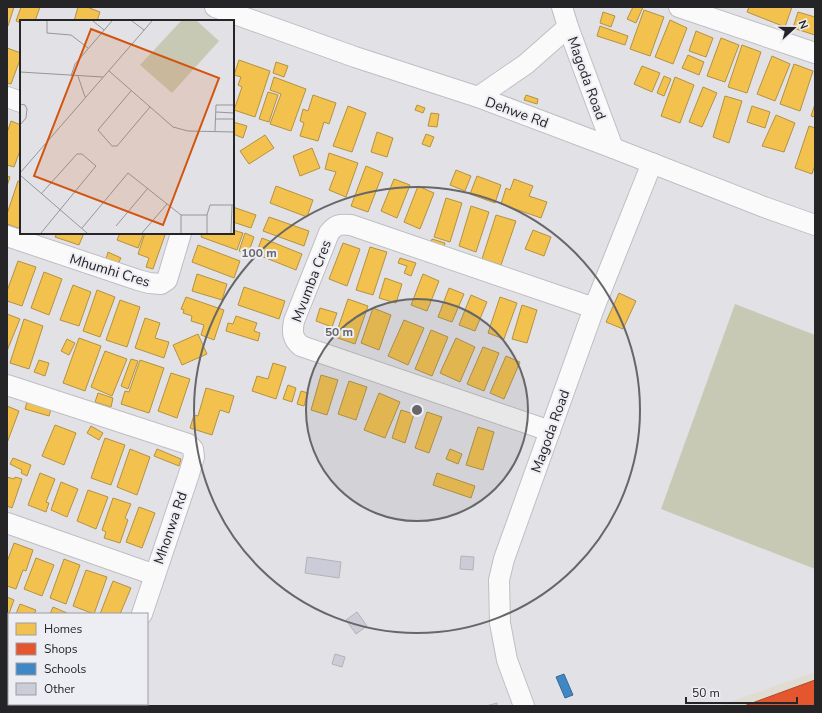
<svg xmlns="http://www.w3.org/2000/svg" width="822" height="713" font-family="'Nunito Sans',sans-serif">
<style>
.commercial{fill:#e0dcd2}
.green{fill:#c8c9b5}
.homes{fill:#f2c14e;stroke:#b49242}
.shops{fill:#e4572e;stroke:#ab482c}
.schools{fill:#3f88c5;stroke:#376a96}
.building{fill:#cccbd8;stroke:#b3b3b7}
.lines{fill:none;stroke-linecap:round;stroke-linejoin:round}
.minor-casing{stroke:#bfbfc3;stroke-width:22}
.minor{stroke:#fafafb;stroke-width:20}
.ring{fill:none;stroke:#67676a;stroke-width:2}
.labels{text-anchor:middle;stroke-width:4;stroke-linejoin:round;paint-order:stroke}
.street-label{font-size:14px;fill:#252527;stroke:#ededf4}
.inset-road{fill:none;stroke:#96969a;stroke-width:1}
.view{fill:#d4540f;fill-opacity:0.15;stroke:#d4540f;stroke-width:2}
.inset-edge{fill:none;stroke:#252527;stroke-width:2}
.centre{fill:#67676a;stroke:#ededf4;stroke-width:2}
.ring-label{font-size:12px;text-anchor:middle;font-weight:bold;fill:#67676a;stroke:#ededf4;stroke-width:4;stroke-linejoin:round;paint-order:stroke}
</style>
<rect width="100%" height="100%" fill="#e1e1e6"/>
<polygon class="commercial" points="815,672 815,706 719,706"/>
<polygon class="green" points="735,304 815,335 815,569 661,509"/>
<g class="homes">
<polygon points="7,7 14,7 8,26 7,26"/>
<polygon points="21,7 40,7 35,21 21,21 21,23 16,21"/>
<polygon points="78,7 87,7 100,12 97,21 74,21"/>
<polygon points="633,7 643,7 636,23 627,19"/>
<polygon points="749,7 792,7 785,27 747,12"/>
<polygon points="644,10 664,17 650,56 630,49"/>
<polygon points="603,12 615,16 611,27 600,23"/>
<polygon points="798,12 815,17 815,35 793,28"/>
<polygon points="670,20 687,28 673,64 655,57"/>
<polygon points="600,26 628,36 625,45 597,36"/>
<polygon points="696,31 713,38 706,57 689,51"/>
<polygon points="721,38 739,45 725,82 707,76"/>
<polygon points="742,45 761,52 747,93 728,87"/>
<polygon points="7,48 21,53 21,57 11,84 7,83"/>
<polygon points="688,55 704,62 699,75 682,68"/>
<polygon points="772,56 790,64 775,101 757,94"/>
<polygon points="239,60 270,71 255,117 234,110 242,87 238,85 241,77 234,75"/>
<polygon points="276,62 288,66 284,77 273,73"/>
<polygon points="794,64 813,71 800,111 780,104"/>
<polygon points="642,66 660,73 652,92 634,84"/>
<polygon points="664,76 671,79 664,96 657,93"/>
<polygon points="274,77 306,89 291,131 270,124 281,94 270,90"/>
<polygon points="675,77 694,85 680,123 661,116"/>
<polygon points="703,87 717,93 702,127 689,122"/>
<polygon points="268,92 278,95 269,122 259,119"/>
<polygon points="313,95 336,103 329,124 324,122 318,141 300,136 304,123 300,121 303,109 308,111"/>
<polygon points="526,95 538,99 537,104 524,100"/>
<polygon points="725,96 742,101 729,143 713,137"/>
<polygon points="815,104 815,117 811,116"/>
<polygon points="417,105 425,108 423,113 415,110"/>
<polygon points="348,106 366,113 352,152 333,146"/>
<polygon points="752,106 770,112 765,128 747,122"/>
<polygon points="431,113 439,114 437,127 428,126"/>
<polygon points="776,115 795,123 784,152 762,146"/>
<polygon points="11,121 21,125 21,148 14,167 7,165 7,133"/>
<polygon points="233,122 247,126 243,138 233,134"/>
<polygon points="809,126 815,128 815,165 812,174 795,168"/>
<polygon points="377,132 393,138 387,157 371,152"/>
<polygon points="426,134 434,137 430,147 422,144"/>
<polygon points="265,135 274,148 249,164 240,151"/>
<polygon points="312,148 320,168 300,176 293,156"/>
<polygon points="329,153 358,163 346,197 329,190 336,172 325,169"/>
<polygon points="366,166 383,173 368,212 351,206"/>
<polygon points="456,170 471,176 465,191 450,185"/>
<polygon points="7,176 10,177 7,186"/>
<polygon points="477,176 501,185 495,203 470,194"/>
<polygon points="394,179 410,185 397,218 381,211"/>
<polygon points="514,179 533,186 529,196 547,202 541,218 501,204 506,188 510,190"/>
<polygon points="18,181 21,182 21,229 7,224 7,214"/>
<polygon points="276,186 313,200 307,217 270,203"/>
<polygon points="418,186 434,193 420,229 404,222"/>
<polygon points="446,198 462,203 450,242 434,237"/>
<polygon points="471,206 489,212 476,252 459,246"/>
<polygon points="233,207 256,215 251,228 233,222"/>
<polygon points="496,215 516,221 501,265 482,259"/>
<polygon points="269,217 309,231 304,246 263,231"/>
<polygon points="233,230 243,233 237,250 201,237 202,233 233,233"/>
<polygon points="533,230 551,237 544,256 525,249"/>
<polygon points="57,233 84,233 79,245 55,237"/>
<polygon points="120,233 144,233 138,248 117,240"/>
<polygon points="145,233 159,233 165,235 153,269 146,267 149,258 138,254"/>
<polygon points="245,233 254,237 248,254 239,251"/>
<polygon points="262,238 302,254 296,270 256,254"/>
<polygon points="432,239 445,243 443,251 430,247"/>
<polygon points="343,243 360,249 347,286 329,279"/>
<polygon points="198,245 240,261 234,278 192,262"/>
<polygon points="370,247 387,252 373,295 356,290"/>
<polygon points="108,252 121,258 118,264 106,259"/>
<polygon points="400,258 416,263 411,276 404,273 407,266 398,263"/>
<polygon points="18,261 36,267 22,306 7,301 7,291"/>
<polygon points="44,272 62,279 49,315 31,308"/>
<polygon points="197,274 227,284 222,300 192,291"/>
<polygon points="423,274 439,281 427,311 411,305"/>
<polygon points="385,278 402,284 396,303 379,298"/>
<polygon points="73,285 91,292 79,326 60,320"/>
<polygon points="244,287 285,301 279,319 238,305"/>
<polygon points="449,288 464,294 452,322 438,317"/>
<polygon points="97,290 115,297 100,337 83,331"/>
<polygon points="619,293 636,301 623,329 606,322"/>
<polygon points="471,295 487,302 475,331 459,325"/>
<polygon points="186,297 224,310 214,340 201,335 204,325 191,321 192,316 183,313 184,310 181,309"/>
<polygon points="500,297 517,303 504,339 488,333"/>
<polygon points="348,299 368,306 355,344 335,337"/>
<polygon points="120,300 140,307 127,347 106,340"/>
<polygon points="522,305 537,310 527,343 512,339"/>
<polygon points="320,308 337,313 332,327 316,321"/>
<polygon points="373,308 391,315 379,350 361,343"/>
<polygon points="7,314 20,319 7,351"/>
<polygon points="236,316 257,323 254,331 260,333 258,341 226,331 228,323 233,324"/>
<polygon points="145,318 160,323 155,338 169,342 164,358 135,348"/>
<polygon points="24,319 43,326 29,369 10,363"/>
<polygon points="404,320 424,328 408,365 388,356"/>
<polygon points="431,330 448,337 432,376 415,369"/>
<polygon points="198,334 207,354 182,365 173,345"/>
<polygon points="79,338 101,346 85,391 63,383"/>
<polygon points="456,338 475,347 460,382 440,373"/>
<polygon points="67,339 75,343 69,355 61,351"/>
<polygon points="483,347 499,353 484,391 467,384"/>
<polygon points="105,351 127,359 112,396 91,387"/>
<polygon points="506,356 520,362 504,399 490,393"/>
<polygon points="131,359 138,361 128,389 121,386"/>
<polygon points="39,360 49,363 45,376 34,372"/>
<polygon points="140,360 164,368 149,413 121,404 125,391 129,392"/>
<polygon points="273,363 286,367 276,399 252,391 257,376 268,379"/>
<polygon points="171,373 190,379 177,418 158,411"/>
<polygon points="321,375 338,380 327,415 311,410"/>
<polygon points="349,381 367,387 356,420 338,414"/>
<polygon points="288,385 296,388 292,402 283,399"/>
<polygon points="206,388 234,396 229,413 220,410 212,435 190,428 194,415 198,416"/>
<polygon points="301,391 308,393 304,406 297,404"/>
<polygon points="98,393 113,398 111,407 95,402"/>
<polygon points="379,393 400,402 385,438 364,430"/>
<polygon points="27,402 51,409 49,416 25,409"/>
<polygon points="7,406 19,411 7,443"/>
<polygon points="401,410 414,414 405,443 392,438"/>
<polygon points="427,412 442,417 429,453 415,448"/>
<polygon points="55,425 76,433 64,465 42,456"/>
<polygon points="91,426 103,433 99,440 87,433"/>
<polygon points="478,427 494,432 483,470 466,465"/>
<polygon points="105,438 125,445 111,485 91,478"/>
<polygon points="130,449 150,457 137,495 117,487"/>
<polygon points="157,449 181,459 179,466 154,456"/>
<polygon points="450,449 462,454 458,464 446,459"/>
<polygon points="13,458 31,465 27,476 21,473 22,470 10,464"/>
<polygon points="40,473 55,479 46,502 49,503 46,512 28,505"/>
<polygon points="437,473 475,486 471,498 433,485"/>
<polygon points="7,477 14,479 15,477 22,479 12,508 7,506"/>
<polygon points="61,482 78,489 67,517 51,510"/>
<polygon points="88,490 108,497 96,529 77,521"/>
<polygon points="113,498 131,504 125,518 128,520 120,543 104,538 106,532 102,530"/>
<polygon points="139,507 155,513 142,548 126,542"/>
<polygon points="14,543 33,550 26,571 23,570 16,589 7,586 7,562"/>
<polygon points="36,558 54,565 42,596 24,589"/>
<polygon points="64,559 80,565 66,604 50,598"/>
<polygon points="86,570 107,577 94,614 73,606"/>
<polygon points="113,581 131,588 120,614 100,614"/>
<polygon points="7,597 14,600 7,619"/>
<polygon points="20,604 36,610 34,614 16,614"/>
<polygon points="53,607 67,613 67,614 50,614"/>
<polygon points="7,676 9,677 9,686 7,692"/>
<polygon points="42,704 65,704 65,706 41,706"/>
<polygon points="67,704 75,704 80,706 66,706"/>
</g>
<polygon class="shops" points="815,680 815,706 744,706"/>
<polygon class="schools" points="564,674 573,695 565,698 556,677"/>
<g class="building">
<polygon points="461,556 474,557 473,570 460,569"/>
<polygon points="307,557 341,562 339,578 305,573"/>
<polygon points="357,612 367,626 356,634 346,620"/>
<polygon points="335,654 345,657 342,667 332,664"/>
<polygon points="497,703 497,706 486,706"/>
</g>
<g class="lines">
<g class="minor-casing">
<g id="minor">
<polyline points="215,7 355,57 478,97 613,148 764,207 815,225"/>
<polyline points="562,7 568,27 613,148"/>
<polyline points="679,7 815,53"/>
<polyline points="7,97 21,102"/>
<polyline points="478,97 526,64 568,27"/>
<polyline points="7,236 138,280 149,283 161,284 167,280 181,233"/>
<polyline points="7,385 188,444 193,449 194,457 189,474 142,614"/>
<path d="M550,431L301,346C292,339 292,331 294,321L329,233C336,224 340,224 351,225L594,308"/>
<polyline points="7,523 155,575"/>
<polyline points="7,659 9,660"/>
<polyline points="109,706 109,704"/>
<polyline points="524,706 507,660 500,623 499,580 504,559 594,308 652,163"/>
</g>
</g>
<use href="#minor" class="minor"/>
</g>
<circle cx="417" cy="410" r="111" fill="#67676a" fill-opacity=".12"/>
<g class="ring">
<circle cx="417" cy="410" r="111"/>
<circle cx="417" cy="410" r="223"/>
</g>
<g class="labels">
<g class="street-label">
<text transform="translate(587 78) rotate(70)" y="5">Magoda Road</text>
<text transform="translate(517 112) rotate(20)" y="5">Dehwe Rd</text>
<text transform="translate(110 270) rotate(17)" y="5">Mhumhi Cres</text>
<text transform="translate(311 281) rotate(-69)" y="5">Mvumba Cres</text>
<text transform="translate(550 431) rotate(-70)" y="5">Magoda Road</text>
<text transform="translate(170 528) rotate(-71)" y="5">Mhonwa Rd</text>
</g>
</g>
<g transform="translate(20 20)">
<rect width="214" height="214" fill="#e1e1e6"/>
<path d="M161,1H177L199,21L152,73L120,45Z" fill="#c8c9b5"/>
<path class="inset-road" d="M27,1V13L51,15L68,28M73,1L84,10M112,1L124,10M89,51L153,107L168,111L214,112M0,52L83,57M51,56L55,44L92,1M58,56L65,77M111,71L78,110L92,126H97L130,87M0,84L5,85L7,89L6,98L0,105M196,92L214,93M196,99H214M195,111L196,85H214M0,153L132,1M0,155L67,213M96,206L128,168M62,208L108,153L161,195H187L190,185H214M21,213L76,146L62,134H57L21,174M122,213L147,184M161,213V195M187,213V195M211,213L212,185"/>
<path class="view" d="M71,9L199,58L143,205L14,156Z"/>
<rect width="214" height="214" class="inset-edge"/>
</g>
<circle cx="417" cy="410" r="6" class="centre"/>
<g class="ring-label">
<text x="259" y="257">100 m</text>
<text x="339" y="336">50 m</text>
</g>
<rect width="822" height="713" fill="none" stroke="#252527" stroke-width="16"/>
<rect x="8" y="613" width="140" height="92" fill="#ededf4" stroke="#9d9da2"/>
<rect x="16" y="623" width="20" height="12" fill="#f2c14e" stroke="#9d9da2"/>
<text x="44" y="633" font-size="12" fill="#252527">Homes</text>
<rect x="16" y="643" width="20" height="12" fill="#e4572e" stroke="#9d9da2"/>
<text x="44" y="653" font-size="12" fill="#252527">Shops</text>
<rect x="16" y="663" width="20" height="12" fill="#3f88c5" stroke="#9d9da2"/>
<text x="44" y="673" font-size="12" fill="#252527">Schools</text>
<rect x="16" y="683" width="20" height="12" fill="#cccbd8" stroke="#9d9da2"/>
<text x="44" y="693" font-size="12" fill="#252527">Other</text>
<g transform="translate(794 28) rotate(69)" stroke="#ededf4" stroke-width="3" paint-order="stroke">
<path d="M0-3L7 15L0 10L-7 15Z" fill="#252527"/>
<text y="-6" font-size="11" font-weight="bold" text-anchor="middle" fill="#252527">N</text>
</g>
<path d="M686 697v6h111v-6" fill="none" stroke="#252527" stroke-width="2"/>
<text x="692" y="697" font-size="12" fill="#252527" stroke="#ededf4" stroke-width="3" paint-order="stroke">50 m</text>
</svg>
